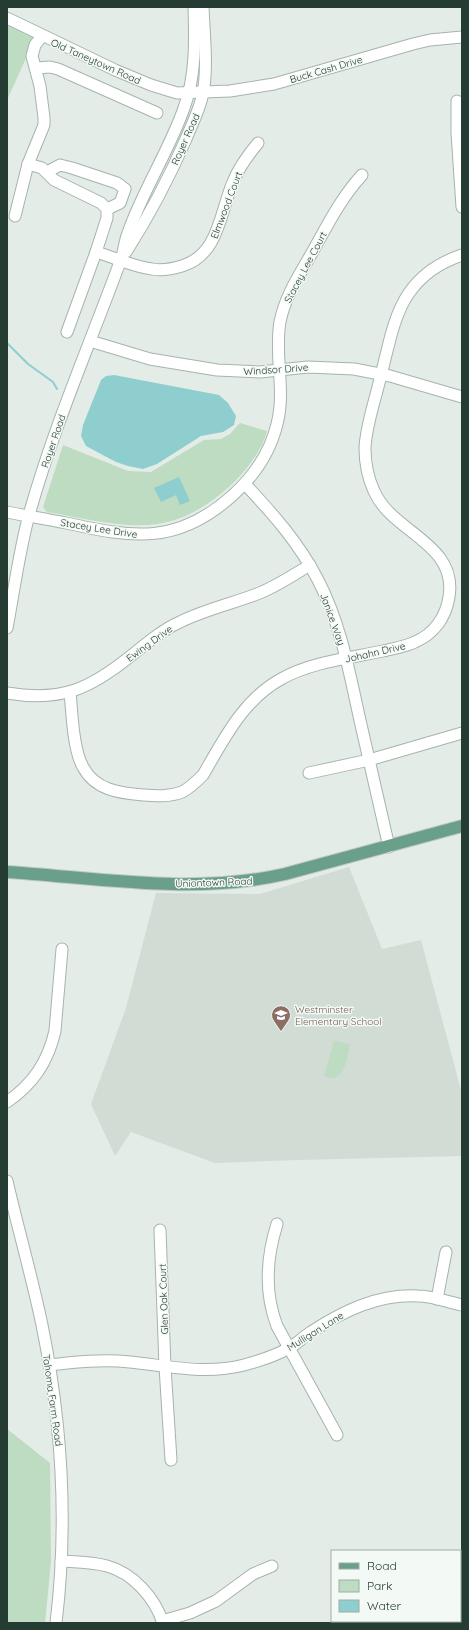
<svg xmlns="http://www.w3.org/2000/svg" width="469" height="1630" font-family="Quicksand,sans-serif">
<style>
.built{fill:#d1dcd5}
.green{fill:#bddcc1}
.water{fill:#8ecece}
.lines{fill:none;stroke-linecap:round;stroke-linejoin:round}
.stream{stroke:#8ecece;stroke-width:2}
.minor-casing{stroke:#a6b4ad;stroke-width:13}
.major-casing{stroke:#c2c8c6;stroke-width:14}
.minor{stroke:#fff;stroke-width:11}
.major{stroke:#6a9f8a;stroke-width:12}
.labels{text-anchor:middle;stroke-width:3;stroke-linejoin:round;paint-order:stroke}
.street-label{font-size:10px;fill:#243c32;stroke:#f3f9f5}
.education-label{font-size:10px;fill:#785e54;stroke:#f3f9f5;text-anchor:start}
</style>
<rect width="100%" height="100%" fill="#e3ece7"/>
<polygon class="built" points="349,867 382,949 421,940 462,1094 462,1156 297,1160 215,1163 131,1132 115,1156 91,1104 126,1008 156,893 260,894"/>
<g class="green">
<polygon points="7,20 37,34 7,100"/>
<path d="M240,423L267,431C262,451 245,472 230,486C166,543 124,525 47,512L43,507L63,445L128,471L151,472L204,440L221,439L230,434Z"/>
<path d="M334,1041L350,1044C348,1054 346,1075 334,1078C331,1078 327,1077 324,1076Z"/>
<polygon points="7,1429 50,1463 51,1561 45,1623 7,1623"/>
</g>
<g class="water">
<polygon points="114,375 219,395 228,403 236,416 234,425 223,432 201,436 157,464 143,469 128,466 116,462 86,446 81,436 83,425 101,380 106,376"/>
<polygon points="179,477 190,501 180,505 176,495 161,502 154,488"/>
</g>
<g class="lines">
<polyline class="stream" points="7,343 28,364 53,382 57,389"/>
<g class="minor-casing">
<g id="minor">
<polyline points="7,18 115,70 151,85 177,93 230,91 274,84 413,44 430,40 462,37"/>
<polyline points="36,68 50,67 58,69 157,113"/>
<polyline points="457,101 457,133 462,207"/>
<polyline points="28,164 42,168 54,180 101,203 107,209 107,218 96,252 67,332"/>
<polyline points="47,172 60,165 72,168 117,183 125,189 120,203 107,209"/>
<polyline points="15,216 28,164 44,125 44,118 40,86 32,56 35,45 42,36"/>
<path d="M96,252C114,257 133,267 152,269C162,271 172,269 182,266C219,255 220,212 233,182C239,167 248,155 258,143"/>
<path d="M126,252C149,216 169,178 186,139C192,124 200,109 203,93C208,68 204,33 203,7"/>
<polyline points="90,341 150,359 217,370 260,372 308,367 354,369 390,376 462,397"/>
<path d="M245,484C273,514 299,543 318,580C340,622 349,670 359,716C369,760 379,803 389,847"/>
<path d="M7,512C27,516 47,519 66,523C134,538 178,545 233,495C255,475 270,453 277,424C286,390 274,356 280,322C285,296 300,274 313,251C328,224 341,198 362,175"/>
<path d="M7,628C14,591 19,552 29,515C53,429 89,346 120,262C124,253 124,243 128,233C143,190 169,151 184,108C196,76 195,41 194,7"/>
<path d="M70,692C72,712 73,750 83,767C95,790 119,793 143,795C156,796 169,797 182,792C190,788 197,781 203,775C224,739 243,700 281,679C311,662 350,658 383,651C394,648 405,647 415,642C434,634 446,617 449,597C458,543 392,533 374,491C368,478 365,463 365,448C366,426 374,404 379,383C387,355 392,317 409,293C422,274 441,262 462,255"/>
<path d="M7,693C62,702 90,689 132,655C147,643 162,630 180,622C204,610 231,604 257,594C276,587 293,575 310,565"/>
<polyline points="309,773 369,760 462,733"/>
<path d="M7,1102C33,1084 48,1062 55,1031L62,949"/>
<path d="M7,1181C18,1229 32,1277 42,1325C62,1423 68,1524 56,1623"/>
<path d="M277,1224C266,1259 264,1292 277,1326L337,1435"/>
<polyline points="160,1230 165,1367 171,1460"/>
<polyline points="437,1299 446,1252"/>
<path d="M49,1365C75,1362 103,1359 130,1362C169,1366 205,1375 244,1365C259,1361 275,1356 289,1348C297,1344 303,1337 311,1332C343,1311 378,1294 418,1296C432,1296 448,1302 462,1305"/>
<path d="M61,1561C76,1562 92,1562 107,1566C133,1573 155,1598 163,1623"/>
<polyline points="162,1621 190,1613 216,1601 253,1574 272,1566"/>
<polyline points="404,1623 406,1621"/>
</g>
</g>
<g class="major-casing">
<path id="major" d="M7,872C99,878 194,895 285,874L462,826"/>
</g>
<use href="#minor" class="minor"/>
<use href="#major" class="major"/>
</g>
<defs>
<g id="school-pin" transform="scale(1)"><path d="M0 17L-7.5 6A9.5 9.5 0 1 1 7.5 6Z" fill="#8d6e63" stroke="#f3f9f5"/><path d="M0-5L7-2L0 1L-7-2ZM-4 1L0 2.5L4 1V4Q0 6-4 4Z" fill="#fff"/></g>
</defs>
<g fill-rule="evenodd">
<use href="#school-pin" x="281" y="1015"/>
</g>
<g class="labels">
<g class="street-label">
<text transform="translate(96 61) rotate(24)" y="4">Old Taneytown Road</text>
<text transform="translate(326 69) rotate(-16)" y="4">Buck Cash Drive</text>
<text transform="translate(185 139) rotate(-66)" y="4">Royer Road</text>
<text transform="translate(226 205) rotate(-69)" y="4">Elmwood Court</text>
<text transform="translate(305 267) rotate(-62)" y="4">Stacey Lee Court</text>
<text transform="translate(276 369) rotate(-4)" y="4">Windsor Drive</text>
<text transform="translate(53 441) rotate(-71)" y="4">Royer Road</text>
<text transform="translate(99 528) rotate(9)" y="4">Stacey Lee Drive</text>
<text transform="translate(333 619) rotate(70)" y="4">Janice Way</text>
<text transform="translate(149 643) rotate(-36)" y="4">Ewing Drive</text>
<text transform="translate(375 652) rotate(-13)" y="4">Johahn Drive</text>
<text transform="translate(214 882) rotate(-2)" y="4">Uniontown Road</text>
<text transform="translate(163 1299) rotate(-92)" y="4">Glen Oak Court</text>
<text transform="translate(315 1331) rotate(-32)" y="4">Mulligan Lane</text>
<text transform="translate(53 1400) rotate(82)" y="4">Tahoma Farm Road</text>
</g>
<g class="education-label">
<text x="295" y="1013">Westminster<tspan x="295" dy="12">Elementary School</tspan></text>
</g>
</g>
<rect width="469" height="1630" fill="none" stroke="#243c32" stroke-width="16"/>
<rect x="331" y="1550" width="130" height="72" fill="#f3f9f5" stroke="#a0ada7"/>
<rect x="339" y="1563" width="20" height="6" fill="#6a9f8a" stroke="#a0ada7"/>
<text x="367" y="1570" font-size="12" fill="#243c32">Road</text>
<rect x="339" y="1580" width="20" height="12" fill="#bddcc1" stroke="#a0ada7"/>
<text x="367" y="1590" font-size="12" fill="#243c32">Park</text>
<rect x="339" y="1600" width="20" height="12" fill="#8ecece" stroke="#a0ada7"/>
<text x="367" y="1610" font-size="12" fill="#243c32">Water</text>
</svg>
